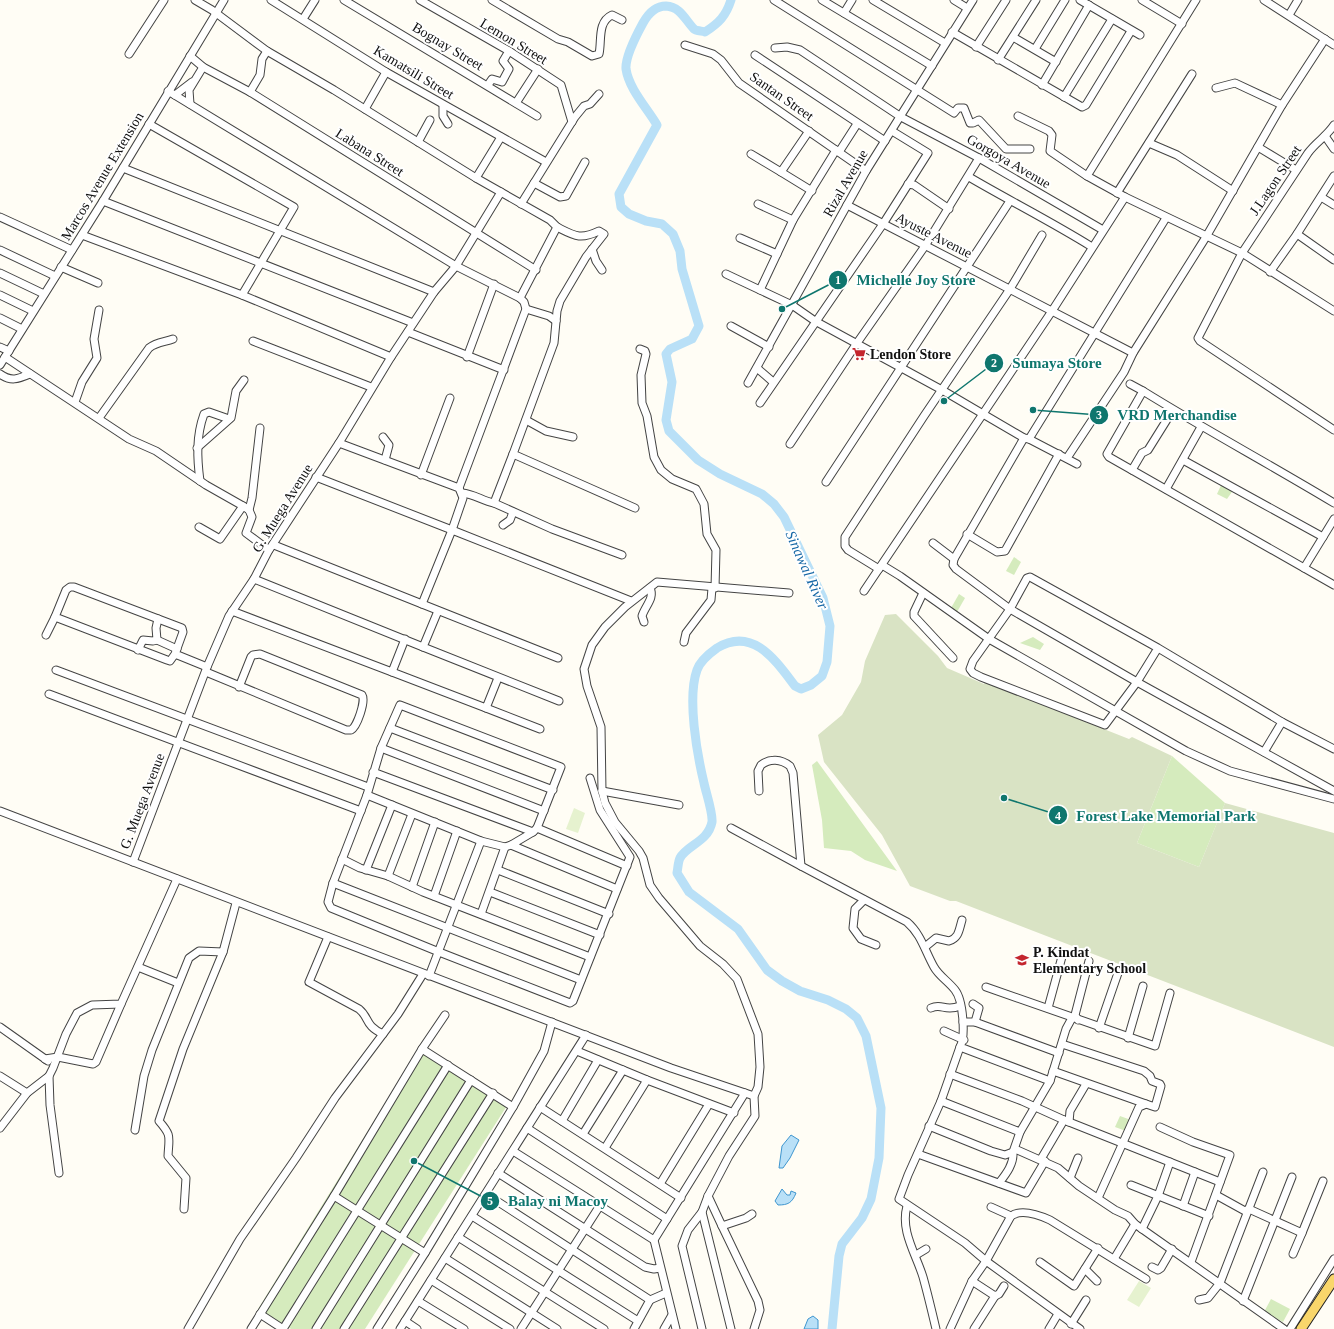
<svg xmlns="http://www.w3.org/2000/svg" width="1334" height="1329" font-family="'Times New Roman',serif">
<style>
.green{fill:#d5ebbd}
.cemetery{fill:#d9e3c4}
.pitch{fill:#e6f2cf}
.water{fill:#b9e0f7;stroke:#3f96cf}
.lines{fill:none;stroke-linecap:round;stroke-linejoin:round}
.river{stroke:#b9e0f7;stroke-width:9}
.minor-casing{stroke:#444;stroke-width:9}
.major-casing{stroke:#222;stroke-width:11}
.minor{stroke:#fff;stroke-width:7}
.major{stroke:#f9d66b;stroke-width:9}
.labels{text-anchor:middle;stroke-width:4;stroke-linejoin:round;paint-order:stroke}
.street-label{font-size:14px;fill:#111;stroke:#fff}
.poi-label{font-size:14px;font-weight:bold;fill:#111;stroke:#fff;text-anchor:start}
.water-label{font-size:15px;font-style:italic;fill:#1768a6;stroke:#fff}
.leader{fill:none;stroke:#0f766e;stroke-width:1.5}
.callout-dot{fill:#0f766e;stroke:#fff;stroke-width:1.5}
.mark-label{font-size:12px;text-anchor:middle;font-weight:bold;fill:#fff}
.callout-label{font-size:15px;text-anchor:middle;font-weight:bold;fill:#0f766e;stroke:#fff;stroke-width:4;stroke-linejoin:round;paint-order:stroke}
</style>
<rect width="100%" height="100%" fill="#fffdf5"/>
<g class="green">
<polygon points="1222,483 1234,489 1227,499 1217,494"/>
<polygon points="1014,557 1021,562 1014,575 1006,571"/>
<polygon points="959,594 965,598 957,612 951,608"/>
<polygon points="1033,637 1044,644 1040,650 1020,643"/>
<polygon points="1172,756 1225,803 1199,867 1137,843"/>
<polygon points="817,761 897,871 865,860 851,851 824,848 822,820 812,765"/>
<polygon points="421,1045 510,1101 365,1329 291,1329 258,1309"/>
<polygon points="1120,1116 1131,1120 1126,1131 1115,1127"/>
<polygon points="1271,1299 1290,1309 1283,1322 1264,1312"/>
</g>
<polygon class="cemetery" points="896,614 938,656 947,668 984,684 985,682 1129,739 1132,737 1172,756 1137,843 1199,867 1225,803 1334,833 1334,1047 956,901 950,901 910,886 882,835 824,762 818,735 842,715 861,682 865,661 885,615"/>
<g class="pitch">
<polygon points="574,808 585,813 578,833 566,829"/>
<polygon points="1139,1281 1151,1288 1139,1307 1127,1300"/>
</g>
<g class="water">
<polygon points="791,1135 799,1140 790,1158 783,1168 779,1168 782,1146"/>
<path d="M782,1189L787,1195H790L791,1191L796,1193C792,1203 788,1205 778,1205L775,1201Z"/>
<polygon points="813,1316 818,1320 818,1329 804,1329 808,1319"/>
</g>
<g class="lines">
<path class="river" d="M731,0C726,16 719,23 705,32C702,31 696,31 694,29C685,20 681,7 666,6C655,6 648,14 643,23C637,34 625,57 626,69C629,89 647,108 657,125L619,194L621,207L629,214L646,221L662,224L673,234L680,251L682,269L699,326L692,339L670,349L666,354L672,382L666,420L669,431L698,460L720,474L762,494L774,504L784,517L823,598L830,626L827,662L822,676L811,685L801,689L795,686C776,661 753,626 717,648C710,653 700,661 697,670C687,698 697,754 704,783C706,793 713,813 712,822C708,842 687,845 680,858C678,862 678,868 677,873L689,892L738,929L767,970L782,981L800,991L828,1000L846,1009L857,1018L866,1036L881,1108L879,1158L871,1199L862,1218L842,1244L839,1256L832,1329"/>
<g class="minor-casing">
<g id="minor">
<polyline points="195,0 212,10 267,51 334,90 476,178 550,220 557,227 520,298 524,302 526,309 459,488"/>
<polyline points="271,0 386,72 546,162"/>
<polyline points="344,0 537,116"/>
<polyline points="420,0 509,51 561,85 572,122"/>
<path d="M492,0L558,39L568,42L592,56L599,54C602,41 597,22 612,15L622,20"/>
<polyline points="774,0 954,113 958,108 964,108 970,123 973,123 979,120 1006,149 1030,149"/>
<polyline points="822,0 932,66"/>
<polyline points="873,0 945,43"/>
<polyline points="954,0 967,8"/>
<polyline points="1080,0 1140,35"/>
<polyline points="1142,0 1182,24"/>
<polyline points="1264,0 1334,45"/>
<polyline points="844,13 852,0"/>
<polyline points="1289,15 1298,0"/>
<polyline points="303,19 315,0"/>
<polyline points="952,32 1082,107 1086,105 1131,31"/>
<polyline points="1013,37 1056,62"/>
<polyline points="685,45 713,54 721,60 739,83 866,171"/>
<polyline points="976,47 1006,0"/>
<polyline points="775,48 787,47 800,50 901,117 979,158 1103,230"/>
<polyline points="1035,49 1065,0"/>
<polyline points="129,54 164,0"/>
<polyline points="755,55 885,141"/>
<polyline points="190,56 203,67 250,92 536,270"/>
<polyline points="998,60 1036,0"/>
<polyline points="488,85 492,79 502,82 509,69 503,61 509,51"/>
<polyline points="1042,85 1089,5"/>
<polyline points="1216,88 1235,83 1282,105"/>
<polyline points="168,91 456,266 520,298"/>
<polyline points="250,92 260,75 262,59 267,51"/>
<polyline points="175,95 192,82"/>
<polyline points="1064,97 1112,19"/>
<polyline points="516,103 538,69"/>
<polyline points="190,104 189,90 203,67"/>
<polyline points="443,105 443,116 448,124"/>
<polyline points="365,109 386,72"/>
<polyline points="1018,116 1049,131 1052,135 1050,151 1087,176 1125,197 1242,253 1334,311"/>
<polyline points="149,124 294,207 242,295"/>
<path d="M1334,125C1327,136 1316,142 1308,153L1242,253L1198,338L1200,341L1334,430"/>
<polyline points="809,131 781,172 812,191"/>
<polyline points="1325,136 1334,149"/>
<polyline points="418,142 430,120"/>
<polyline points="1149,143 1177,155 1233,191"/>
<polyline points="1258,147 1296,170"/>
<polyline points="839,152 857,124"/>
<polyline points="751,154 781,172"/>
<polyline points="123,168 434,292"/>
<polyline points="1087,176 1196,0"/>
<path d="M969,177C1010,201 1052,222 1092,247"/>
<polyline points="476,178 501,137"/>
<polyline points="534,183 575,117 584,106 590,104 599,94"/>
<polyline points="908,184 914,185 949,209"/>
<polyline points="1117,193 1192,74"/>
<polyline points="1321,197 1334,205"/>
<polyline points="103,201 413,323"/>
<polyline points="521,204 534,183 560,197 566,196 585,162"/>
<polyline points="758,204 793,220"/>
<polyline points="847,205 1133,353"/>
<polyline points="0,217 72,250"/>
<path d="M557,227C575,236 580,240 599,231L604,234L586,257L560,301L557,311L554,343L513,454L635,508"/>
<polyline points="1297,234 1334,260"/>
<polyline points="82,235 242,295 391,357"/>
<polyline points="740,238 777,254"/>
<polyline points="592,249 596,261 602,270"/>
<polyline points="0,250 55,276"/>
<polyline points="61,267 98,283"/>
<polyline points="1270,272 1297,234 1334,176"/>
<polyline points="0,273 44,294"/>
<polyline points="726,274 792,305 815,321 942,390 1024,438 1029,439 1077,464"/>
<polyline points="760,290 793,220 836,150"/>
<polyline points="0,295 33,311"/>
<polyline points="526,309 549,316 556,321"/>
<polyline points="0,318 22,329"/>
<polyline points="731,326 769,347"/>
<polyline points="408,332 504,370"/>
<polyline points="253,341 371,387"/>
<polyline points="0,347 9,351"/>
<polyline points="640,349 645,351 646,354 641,375 642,403 647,416 654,457 661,470 672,479 696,489 704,504 707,534 716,550 715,588"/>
<polyline points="5,357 129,439 156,451 206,485 243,506"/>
<polyline points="467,357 494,284"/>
<polyline points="0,365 103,201 224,0"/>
<polyline points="757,368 773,382"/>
<path d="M0,374C11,382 18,379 30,374"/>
<polyline points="748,383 866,171 973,0"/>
<polyline points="1130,384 1143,391"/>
<polyline points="75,402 82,382 97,358 94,339 99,310"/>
<polyline points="760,403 883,224 928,153 892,131"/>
<path d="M99,418L149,348C156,342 165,342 173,339"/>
<polyline points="526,420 546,431 573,437"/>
<polyline points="383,437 389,445 385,460"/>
<polyline points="1024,438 954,559 953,565 956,569 1010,609 1137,682 1334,791"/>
<polyline points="1029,439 1166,218"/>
<polyline points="790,444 857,343 925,246 979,158"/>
<polyline points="197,448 231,418 236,391 244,380"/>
<polyline points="1067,458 1124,372 1133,353 1206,237 1282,105 1325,39"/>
<polyline points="1183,460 1323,537"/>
<polyline points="1132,470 1142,453 1148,450 1173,410"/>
<polyline points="421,475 450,398"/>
<polyline points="316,477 452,530 463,498 459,488 339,443"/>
<path d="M200,481C197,458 196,436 204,414L209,412L229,419"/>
<polyline points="826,482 1010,201"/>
<polyline points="1166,489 1201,427"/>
<path d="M462,493C474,494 483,501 494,503L513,454"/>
<polyline points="494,503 552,529 622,555"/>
<path d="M1334,503C1271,465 1206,430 1143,391L1107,454L1109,457L1334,585"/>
<polyline points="249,510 252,498 260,428"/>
<polyline points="503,525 510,520 513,512"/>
<polyline points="199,527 220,539 243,506 249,510 252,517 246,533 269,550"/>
<polyline points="967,534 997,552 1005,551 1059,454"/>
<polyline points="933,543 954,559"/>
<polyline points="274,545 422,604 452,530 631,601"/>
<polyline points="882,565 900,576 989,639 1186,751 1230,771 1334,799"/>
<polyline points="1304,568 1334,519"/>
<polyline points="879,569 848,550 845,546 845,537 924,416 1010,289 1042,235"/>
<polyline points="254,579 423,647"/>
<polyline points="864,591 1052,311 1125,197"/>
<polyline points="923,593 914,612 914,616 953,658"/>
<polyline points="422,604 558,658"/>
<polyline points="232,611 392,672 405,639"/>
<polyline points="438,611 423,647 559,701"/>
<path d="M644,622L642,616C645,606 655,598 650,588"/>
<polyline points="46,635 55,617"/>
<polyline points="157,640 177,649"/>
<polyline points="684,642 686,633 711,600 712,588"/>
<polyline points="1158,648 1137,682 1105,725 981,677 973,673 970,669 973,661 1010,609 1027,578 1030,577 1158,648 1282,722 1334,749"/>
<polyline points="138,650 143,640 153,641 157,640 156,628 158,619"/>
<polyline points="175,654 183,632 182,628 74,587 70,587 66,590 55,617 167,660 170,661 175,654 207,667"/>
<polyline points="56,670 368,787"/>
<path d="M206,672L346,730H351C357,727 366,701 362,695L260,654L253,655L251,657L239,687"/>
<polyline points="392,672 486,708 498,678"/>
<polyline points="49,694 361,811"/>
<polyline points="486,708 540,729"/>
<polyline points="390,728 553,790"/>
<polyline points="381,748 544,811"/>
<polyline points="1264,752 1282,722"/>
<polyline points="373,772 533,832 537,828 561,767 400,705 381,748 367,795 333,883 328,902 331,908 439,952 570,1003 573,1001 630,857 600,810 590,778"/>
<polyline points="602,791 679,805"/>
<polyline points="367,795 481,841 505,847 511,845"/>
<polyline points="0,811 671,1068 754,1096"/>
<polyline points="537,828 627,866"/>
<path d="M731,828L801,866L793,773L790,766C781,759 770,758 761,765L758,771L759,791"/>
<polyline points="533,832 511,845 617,889"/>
<polyline points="342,859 360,868 388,876 423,892 590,957"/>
<polyline points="133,862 207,667 229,616 254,579 269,550 339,443 391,357 434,292 456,266 501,192"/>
<path d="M801,866L907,922C921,934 925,951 934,967C939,976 948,981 955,990C963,1000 966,1036 960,1047L1050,1081"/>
<polyline points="366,870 392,805"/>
<polyline points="498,870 609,914"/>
<polyline points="388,876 412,814"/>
<polyline points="333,883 581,980"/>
<polyline points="412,887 435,822"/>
<polyline points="490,892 600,935"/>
<polyline points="434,896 457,831"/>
<polyline points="864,900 855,909 853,928 861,939 876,945"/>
<polyline points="481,914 505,847"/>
<path d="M328,937L309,982L359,1009C370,1018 364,1025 383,1034"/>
<path d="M925,947L936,938L949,941C959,938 959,930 962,920"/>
<polyline points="138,967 178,983"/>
<polyline points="429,976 481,841"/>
<polyline points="986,987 1155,1046 1170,993"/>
<polyline points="973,1004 979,1008 975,1022"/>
<path d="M931,1008C942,1003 945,1012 960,1006"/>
<polyline points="1048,1008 1063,953"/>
<polyline points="1078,1020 1075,1015 1089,961"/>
<polyline points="963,1022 975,1022 1059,1053"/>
<polyline points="0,1027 48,1061"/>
<polyline points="1099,1028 1118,973"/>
<polyline points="944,1031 964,1040"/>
<polyline points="586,1035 527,1128 667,1219"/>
<polyline points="1128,1038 1143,986"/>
<polyline points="1062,1044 1144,1071 1150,1076 1152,1081 1160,1084 1161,1086 1155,1107 1146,1104 1139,1107 1098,1198"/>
<polyline points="960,1047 941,1101 908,1175 899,1199 965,1243 986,1261 1080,1329"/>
<polyline points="422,1049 513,1107"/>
<polyline points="577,1051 647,1080 734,1113"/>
<polyline points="45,1059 58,1057 93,1064 96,1062 121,1004"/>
<polyline points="1053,1071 1146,1104"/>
<polyline points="950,1074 1022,1101 1064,1120 1220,1182"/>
<polyline points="0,1076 27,1093"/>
<polyline points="941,1101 1020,1132"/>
<polyline points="540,1107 681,1198"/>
<polyline points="562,1121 598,1060"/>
<polyline points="1069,1122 1070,1111 1086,1084"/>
<polyline points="929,1126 991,1151 1005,1155 1013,1152 1020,1132 1050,1081 1066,1029 1072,1018"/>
<polyline points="1160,1127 1193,1142 1230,1155 1191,1262"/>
<polyline points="0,1128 27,1093 49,1076"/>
<polyline points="135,1130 144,1076 152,1050 189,958 199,951 223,952 236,903"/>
<polyline points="583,1134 623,1070"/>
<polyline points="605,1148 647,1080"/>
<polyline points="1015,1149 1058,1168 1079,1186 1115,1210 1128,1216 1135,1224 1284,1329"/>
<polyline points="513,1151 654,1240"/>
<polyline points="918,1154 1026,1193 1045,1161"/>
<polyline points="1041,1159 1064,1120"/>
<polyline points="59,1173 50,1105 49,1076 53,1068 66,1034 77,1013 92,1005 121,1004 177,879"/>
<polyline points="498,1173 645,1267 654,1269 660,1268"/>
<polyline points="1070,1178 1078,1158"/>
<path d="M999,1183C1006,1174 1014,1164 1013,1152"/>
<polyline points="660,1184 709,1104"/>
<polyline points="1131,1185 1209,1216"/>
<polyline points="486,1194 650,1300 666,1293"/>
<polyline points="1216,1195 1245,1211 1249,1209 1302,1233 1323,1181"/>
<polyline points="334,1196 425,1253"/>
<polyline points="708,1196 722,1226 746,1218 752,1214"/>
<path d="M907,1206C900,1231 916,1254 923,1277C928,1295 932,1312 936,1329"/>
<polyline points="1183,1206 1195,1172"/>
<polyline points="991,1207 1011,1216"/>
<path d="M184,1209L186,1178L168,1156C169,1136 172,1136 159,1121L183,1049L223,952"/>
<polyline points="702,1212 688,1230 682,1246 702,1329"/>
<polyline points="472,1216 638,1321"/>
<polyline points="722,1226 758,1301 760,1310 754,1329"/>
<polyline points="1142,1229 1158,1196 1170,1162"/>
<polyline points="458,1237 604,1329"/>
<polyline points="1293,1254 1302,1233"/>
<polyline points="916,1255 926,1249"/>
<polyline points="445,1258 557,1329"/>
<polyline points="1114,1259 1135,1224"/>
<polyline points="1040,1262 1074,1286 1098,1248"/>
<polyline points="1152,1267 1158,1270 1161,1268 1172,1249"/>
<polyline points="1085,1269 1097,1281"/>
<polyline points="431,1280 510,1329"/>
<polyline points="972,1281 995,1296 974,1329"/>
<polyline points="995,1296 999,1294 1004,1286"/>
<polyline points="1199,1300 1208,1298 1220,1283 1263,1172"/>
<polyline points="418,1301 464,1329"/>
<polyline points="1243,1301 1292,1177"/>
<polyline points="260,1314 283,1329"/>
<polyline points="405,1321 417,1329"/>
<polyline points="1071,1324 1086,1300"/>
<polyline points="188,1329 240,1239 296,1158 335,1098 398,1014 423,974"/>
<polyline points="251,1329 334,1196 422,1049 445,1015"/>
<polyline points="283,1329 448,1065"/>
<polyline points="316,1329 471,1080"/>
<polyline points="344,1329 493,1093"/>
<polyline points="377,1329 425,1253 513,1107 544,1051 552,1022"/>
<polyline points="400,1329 527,1128"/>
<polyline points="521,1329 599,1207"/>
<polyline points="634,1329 650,1300"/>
<polyline points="664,1329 672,1315"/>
<polyline points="676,1329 654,1240 745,1093"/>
<polyline points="731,1329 702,1212 708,1196 729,1156 755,1116 754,1096 758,1087 760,1067 758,1034 737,979 723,964 700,946 659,898 650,885 643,858 639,851 615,822 605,803 602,791 601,727 587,686 584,669 592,645 605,627 625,607 657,582 789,593"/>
<path d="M950,1329L972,1281L986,1261L1011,1216C1021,1209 1039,1215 1050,1220L1146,1279"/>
<polyline points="1049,1329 1058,1314"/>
<polyline points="1290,1329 1334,1259"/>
</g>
</g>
<g class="major-casing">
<polyline id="major" points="1301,1329 1334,1279"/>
</g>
<use href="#minor" class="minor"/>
<use href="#major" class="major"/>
</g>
<defs>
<g id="supermarket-bare" transform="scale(1.08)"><path d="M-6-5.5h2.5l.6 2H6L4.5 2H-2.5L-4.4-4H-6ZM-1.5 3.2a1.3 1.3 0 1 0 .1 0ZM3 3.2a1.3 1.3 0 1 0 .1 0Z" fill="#c4262e" stroke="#fff" stroke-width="2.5" paint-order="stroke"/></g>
<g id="school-bare" transform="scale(1.08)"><path d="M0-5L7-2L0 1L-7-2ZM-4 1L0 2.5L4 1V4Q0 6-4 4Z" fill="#c4262e" stroke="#fff" stroke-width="2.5" paint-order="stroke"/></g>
</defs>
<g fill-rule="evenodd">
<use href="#supermarket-bare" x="859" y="354"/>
<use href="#school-bare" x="1022" y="960"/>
</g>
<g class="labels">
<g class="street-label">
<text transform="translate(514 41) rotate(31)" y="5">Lemon Street</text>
<text transform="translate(448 46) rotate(31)" y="5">Bognay Street</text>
<text transform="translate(414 72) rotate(31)" y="5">Kamatsili Street</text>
<text transform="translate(782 96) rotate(35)" y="5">Santan Street</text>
<text transform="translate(370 152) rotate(32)" y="5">Labana Street</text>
<text transform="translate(1009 161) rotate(30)" y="5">Gorgoya Avenue</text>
<text transform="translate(102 176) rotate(-59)" y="5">Marcos Avenue Extension</text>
<text transform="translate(1275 180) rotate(-56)" y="5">J.Lagon Street</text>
<text transform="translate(845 183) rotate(-60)" y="5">Rizal Avenue</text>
<text transform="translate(934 235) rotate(27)" y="5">Ayuste Avenue</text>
<text transform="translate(282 508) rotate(-58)" y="5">G. Muega Avenue</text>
<text transform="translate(142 801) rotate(-69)" y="5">G. Muega Avenue</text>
</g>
<g class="poi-label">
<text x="870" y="359">Lendon Store</text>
<text x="1033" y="957">P. Kindat<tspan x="1033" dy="16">Elementary School</tspan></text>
</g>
<g class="water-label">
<text transform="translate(807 570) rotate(66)" y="5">Sinawal River</text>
</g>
</g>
<path class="leader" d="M782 309L838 280M944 401L994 363M1033 410L1099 415M1004 798L1058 815M414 1161L490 1201"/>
<g class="callout-dot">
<circle cx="782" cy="309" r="4"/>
<circle cx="944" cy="401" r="4"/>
<circle cx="1033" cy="410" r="4"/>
<circle cx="1004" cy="798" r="4"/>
<circle cx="414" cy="1161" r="4"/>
<circle cx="838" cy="280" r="10"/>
<circle cx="994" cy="363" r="10"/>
<circle cx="1099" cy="415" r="10"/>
<circle cx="1058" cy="815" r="10"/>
<circle cx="490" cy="1201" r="10"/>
</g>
<g class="mark-label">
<text x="838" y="284">1</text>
<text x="994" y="367">2</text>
<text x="1099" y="419">3</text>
<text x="1058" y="820">4</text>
<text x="490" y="1205">5</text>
</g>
<g class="callout-label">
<text x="916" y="285">Michelle Joy Store</text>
<text x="1057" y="368">Sumaya Store</text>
<text x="1177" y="420">VRD Merchandise</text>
<text x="1166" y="821">Forest Lake Memorial Park</text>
<text x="558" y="1206">Balay ni Macoy</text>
</g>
</svg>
